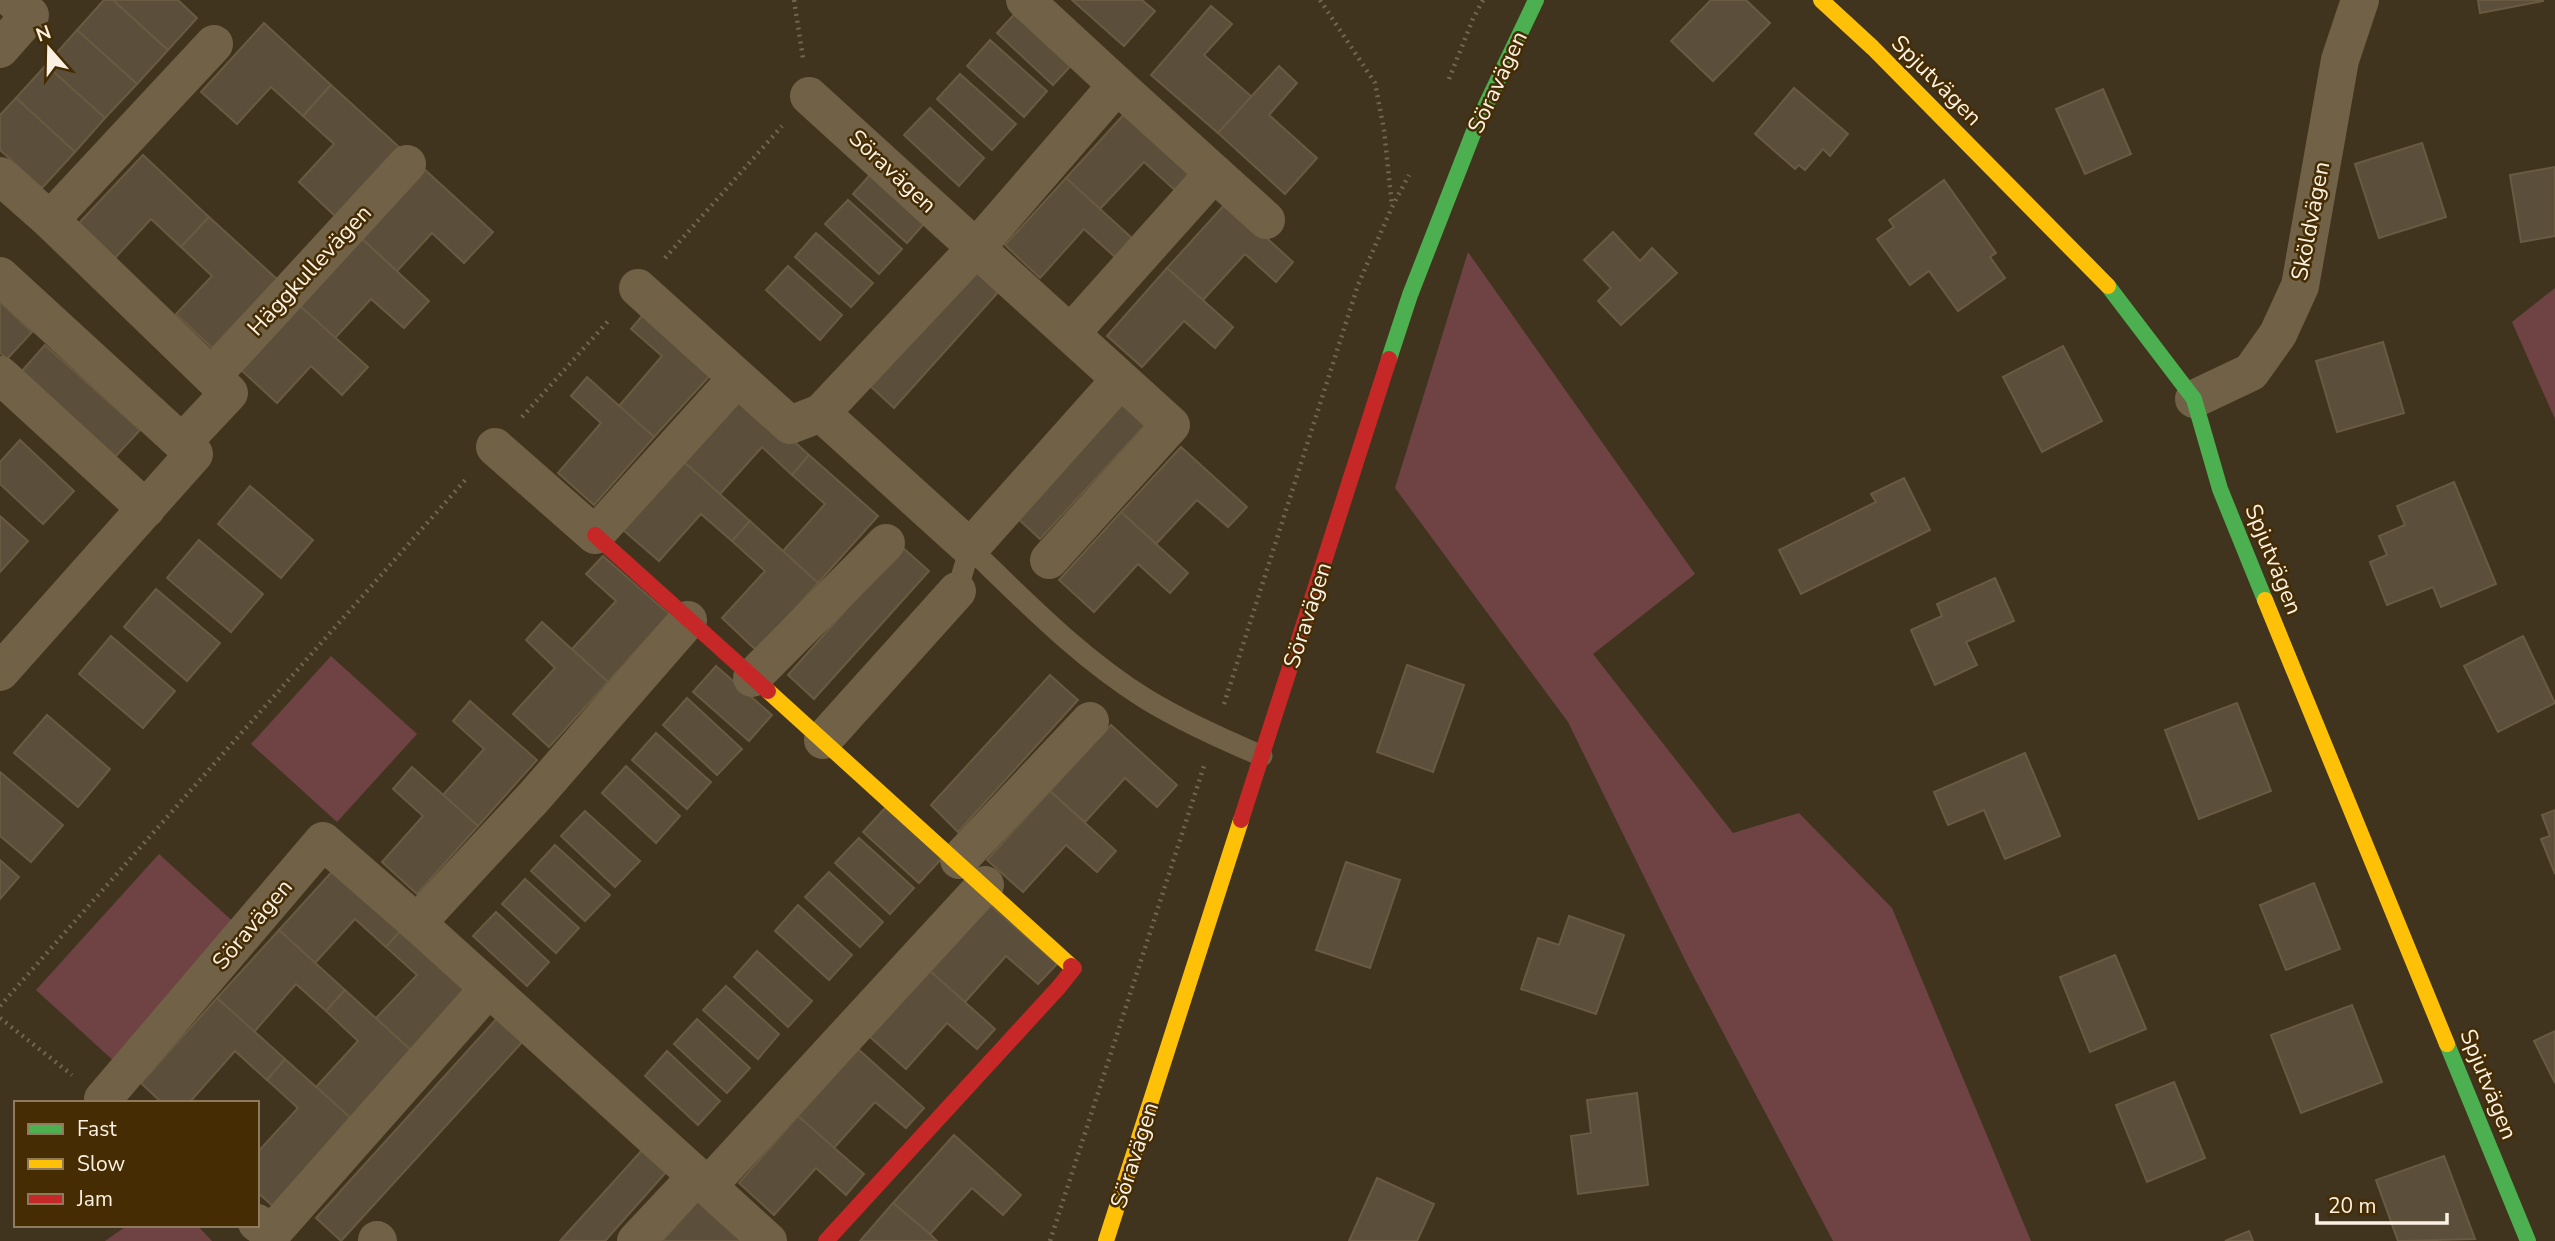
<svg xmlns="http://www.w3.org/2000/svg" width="2555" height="1241" font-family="'Nunito Sans',sans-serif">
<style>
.green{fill:#6f4343}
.building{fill:#5b4e3a;stroke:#695a42;stroke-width:2}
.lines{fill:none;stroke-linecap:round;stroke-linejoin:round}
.path{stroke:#726551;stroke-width:4.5;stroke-dasharray:2 5;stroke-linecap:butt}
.lane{stroke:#716247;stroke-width:21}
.street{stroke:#716247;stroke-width:38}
.fast{stroke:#4caf50;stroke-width:16}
.slow{stroke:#ffc107;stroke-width:16}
.jam{stroke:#c62828;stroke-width:16}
.labels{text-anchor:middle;stroke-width:5;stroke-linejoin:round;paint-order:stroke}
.street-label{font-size:23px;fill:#fbf1e3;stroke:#452c03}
</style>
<rect width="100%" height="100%" fill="#41341e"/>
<g class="green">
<polygon points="1468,252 1695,574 1593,654 1733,833 1799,813 1892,908 2031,1241 1833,1241 1688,966 1568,722 1395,488"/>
<polygon points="2555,288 2555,419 2512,322"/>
<polygon points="331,656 417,734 337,822 251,744"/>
<polygon points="159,854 239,927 116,1063 36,990"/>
<polygon points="128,1225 197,1225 212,1241 105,1241"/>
</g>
<g class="building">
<polygon points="104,0 113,0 168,50 137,84 77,30"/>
<polygon points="113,0 178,0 197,18 168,50"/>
<polygon points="1072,0 1142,0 1155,11 1124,46"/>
<polygon points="1711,0 1746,0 1770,23 1713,81 1671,41"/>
<polygon points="2478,0 2543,0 2543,1 2480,13"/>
<polygon points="1022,6 1078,58 1053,85 997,33"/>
<polygon points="1211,6 1232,24 1204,55 1252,97 1218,133 1151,75"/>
<polygon points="264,23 331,85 303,116 271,87 237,124 201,92"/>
<polygon points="77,30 137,84 105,118 46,65"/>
<polygon points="990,40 1047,91 1024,117 967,66"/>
<polygon points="46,65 105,118 75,152 16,98"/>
<polygon points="1279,66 1297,83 1269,115 1317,158 1285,194 1218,133"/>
<polygon points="960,74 1016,124 992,150 937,99"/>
<polygon points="331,85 399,147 335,216 299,182 334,144 303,116"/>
<polygon points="1794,88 1848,134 1830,156 1823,149 1805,170 1799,165 1795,169 1755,134"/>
<polygon points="2103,89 2131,154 2085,174 2056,109"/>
<polygon points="16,98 75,152 42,188 0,150 0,115"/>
<polygon points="930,108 984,158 959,186 904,135"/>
<polygon points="1127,111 1194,171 1176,191 1144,162 1100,209 1066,178"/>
<polygon points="2422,143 2446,217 2379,238 2355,164"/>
<polygon points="143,155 209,217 181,247 151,219 115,258 79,223"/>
<polygon points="2555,167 2555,236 2521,242 2510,175"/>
<polygon points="423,168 493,232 464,263 432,233 397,271 360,237"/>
<polygon points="876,168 930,217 907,243 853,194"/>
<polygon points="1066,178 1132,238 1115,257 1084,229 1040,278 1005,245"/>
<polygon points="1944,180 1996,253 1990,257 2005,278 1958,311 1929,271 1910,285 1877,239 1894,227 1889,220"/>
<polygon points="848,200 902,249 879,274 825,224"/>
<polygon points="1227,202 1293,262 1276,282 1245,254 1203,300 1167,268"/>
<polygon points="209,217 277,279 212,348 176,314 212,276 181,247"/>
<polygon points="1613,232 1640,261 1652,248 1677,273 1621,325 1598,301 1611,288 1584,260"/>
<polygon points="816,233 873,283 851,307 795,257"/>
<polygon points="360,237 429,301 404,328 371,299 335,338 299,305"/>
<polygon points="788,266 842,315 820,340 766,290"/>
<polygon points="975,268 1000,290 894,408 869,385"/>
<polygon points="1167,268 1233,327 1215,348 1184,321 1142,367 1107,336"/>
<polygon points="0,302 32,332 7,359 0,353"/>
<polygon points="299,305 368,367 342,395 311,366 277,403 240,369"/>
<polygon points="648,309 716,369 654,437 619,406 662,356 631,329"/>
<polygon points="2383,342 2404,413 2337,432 2316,361"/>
<polygon points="45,345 140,430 115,457 21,372"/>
<polygon points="2063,346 2102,421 2042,452 2003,377"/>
<polygon points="587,377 654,437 594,505 558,473 601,423 571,396"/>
<polygon points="744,396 809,455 792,475 762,447 720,494 684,462"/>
<polygon points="1122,401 1146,424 1040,539 1015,516"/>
<polygon points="20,440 74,491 43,524 0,484 0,462"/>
<polygon points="1181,447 1247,507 1228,527 1197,500 1156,544 1121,512"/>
<polygon points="809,455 878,516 818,583 783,551 825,504 792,475"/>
<polygon points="684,462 750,521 732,541 701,514 659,561 623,530"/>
<polygon points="1904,478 1930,530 1801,594 1779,550 1876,502 1871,494"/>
<polygon points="2454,482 2496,584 2441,607 2433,587 2387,605 2370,562 2387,555 2379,536 2405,525 2397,506"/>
<polygon points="250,486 313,540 281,578 218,524"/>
<polygon points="1121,512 1188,573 1170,593 1138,564 1094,612 1059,580"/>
<polygon points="0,516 28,541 0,572"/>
<polygon points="750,521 818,583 757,651 722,618 765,571 732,541"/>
<polygon points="199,540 263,594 231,632 167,578"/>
<polygon points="902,547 929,571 814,699 788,675"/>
<polygon points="603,556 669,614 608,682 572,649 616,601 586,574"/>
<polygon points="1995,578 2014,621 1966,642 1977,665 1935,685 1911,630 1942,616 1937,604"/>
<polygon points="156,589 220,643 187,681 124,627"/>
<polygon points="542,622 608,682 549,747 513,714 555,668 526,640"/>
<polygon points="111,636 175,691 143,728 79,674"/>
<polygon points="2523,636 2555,703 2498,732 2464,666"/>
<polygon points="1407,665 1464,685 1433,772 1377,752"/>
<polygon points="716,666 772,715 749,741 693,692"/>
<polygon points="1050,675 1078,700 958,832 931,805"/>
<polygon points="687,698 742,749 717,775 663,725"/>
<polygon points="470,701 537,760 478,826 443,795 484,749 453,721"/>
<polygon points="2237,703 2271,791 2199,819 2165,730"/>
<polygon points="47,715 110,769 78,807 14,753"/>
<polygon points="1111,725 1177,785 1157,807 1125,778 1085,822 1050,791"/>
<polygon points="656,733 711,782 687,809 632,760"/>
<polygon points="2025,753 2060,836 2005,859 1984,810 1948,825 1934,792"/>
<polygon points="626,766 680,816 656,843 602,793"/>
<polygon points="412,767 478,826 417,894 382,862 423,816 393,789"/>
<polygon points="0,772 63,825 31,862 0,836"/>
<polygon points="1050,791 1116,851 1097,872 1066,845 1023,892 987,860"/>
<polygon points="887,806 943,857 919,883 863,832"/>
<polygon points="2555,810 2555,874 2541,839 2550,836 2542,815"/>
<polygon points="585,811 640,861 615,887 561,836"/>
<polygon points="859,838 914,888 890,914 835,863"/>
<polygon points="555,845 610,895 585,921 531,871"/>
<polygon points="0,860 19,877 0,899"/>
<polygon points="1346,862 1400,880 1370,968 1316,950"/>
<polygon points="338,865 405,926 386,947 355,919 315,963 279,930"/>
<polygon points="829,872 883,922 860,947 805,897"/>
<polygon points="525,879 579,928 556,953 502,904"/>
<polygon points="2314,883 2340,949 2286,970 2260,905"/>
<polygon points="989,904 1057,964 1038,984 1006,956 965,1002 929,970"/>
<polygon points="798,905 852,955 829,980 775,931"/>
<polygon points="496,912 549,962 527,986 473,936"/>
<polygon points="1569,916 1624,935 1596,1014 1521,989 1538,938 1559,945"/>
<polygon points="405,926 472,986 414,1053 376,1018 417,975 386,947"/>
<polygon points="279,930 345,990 326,1011 296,984 254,1032 217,998"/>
<polygon points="757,951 812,1001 788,1027 734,977"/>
<polygon points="2115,955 2146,1029 2090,1052 2060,977"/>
<polygon points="929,970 995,1029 977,1049 947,1023 906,1069 870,1037"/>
<polygon points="726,986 779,1034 758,1059 703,1010"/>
<polygon points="345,990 414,1053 353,1120 316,1087 358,1041 326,1011"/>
<polygon points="217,998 285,1059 267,1080 235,1051 189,1103 162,1103 141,1083"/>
<polygon points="2352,1005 2382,1082 2301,1113 2271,1035"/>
<polygon points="499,1016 525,1039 341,1241 316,1218"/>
<polygon points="697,1019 750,1068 727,1093 674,1044"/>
<polygon points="2555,1031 2555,1083 2534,1041"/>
<polygon points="858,1049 924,1108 906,1128 875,1102 834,1148 798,1116"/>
<polygon points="667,1051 720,1101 698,1125 645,1076"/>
<polygon points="285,1059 353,1120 275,1208 257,1192 257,1153 298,1108 267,1080"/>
<polygon points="2174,1082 2205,1158 2147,1182 2116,1105"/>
<polygon points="1637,1093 1648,1185 1578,1194 1571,1136 1591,1133 1587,1100"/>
<polygon points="798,1116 864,1174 846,1195 816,1168 774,1215 739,1183"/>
<polygon points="954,1135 1021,1195 1003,1215 972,1188 930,1234 893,1203"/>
<polygon points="644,1148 668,1170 605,1241 560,1241"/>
<polygon points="2444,1156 2475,1239 2398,1241 2376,1180"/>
<polygon points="1377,1178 1434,1204 1417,1241 1349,1241"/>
<polygon points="702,1196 753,1241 662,1241"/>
<polygon points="893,1203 930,1234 937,1241 860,1241"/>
<polygon points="2249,1231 2253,1241 2225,1241"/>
</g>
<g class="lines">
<g class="path">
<polyline points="794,0 803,58"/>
<polyline points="1320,0 1375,83 1384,130 1392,206"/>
<polyline points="1449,79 1473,19 1483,0"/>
<polyline points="665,258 782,126"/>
<polyline points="522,417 610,319"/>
<polyline points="1224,704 1358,285 1392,207 1409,175"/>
<polyline points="0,1006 467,478"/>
<polyline points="0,1018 72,1075"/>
<polyline points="1050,1241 1204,766"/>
</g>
<path class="lane" d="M957,591L970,548C1025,601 1080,658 1146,699C1182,721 1222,739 1262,756"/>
<g class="street">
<polyline points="1025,0 1117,85 976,248 1171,425 1049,560"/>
<polyline points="0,49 30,15 13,0"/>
<polyline points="1117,85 1266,220"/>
<polyline points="809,96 976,248 821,413"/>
<polyline points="0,176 50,220 229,393 182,443"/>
<polyline points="50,220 214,44"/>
<polyline points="0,276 194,454 0,672"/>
<polyline points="638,288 790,425 821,413 970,548 1120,380"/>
<polyline points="1071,333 1214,173"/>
<polyline points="0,375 146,509"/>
<polyline points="212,376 407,164"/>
<polyline points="2194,399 2251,372 2278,334 2300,286 2340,60 2360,0"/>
<polyline points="495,447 595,535 737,378"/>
<polyline points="752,678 886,543"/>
<polyline points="823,740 957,591"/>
<polyline points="959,860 1090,721"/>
<polyline points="417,923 768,1241"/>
<polyline points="107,1103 103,1099 323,841 417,923 534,797 688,620"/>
<polyline points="708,1186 985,885"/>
<polyline points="257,1223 272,1233 488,989"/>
<polyline points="377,1240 378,1241"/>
<polyline points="636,1241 697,1176"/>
</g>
<g class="fast">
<polyline points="2108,286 2194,399 2220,489 2265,600"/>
<polyline points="1389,359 1410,295 1476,126 1536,0"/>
<polyline points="2447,1044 2528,1241"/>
</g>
<g class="slow">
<polyline points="1821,0 1873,48 2108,286"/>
<polyline points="2265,600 2447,1044"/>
<polyline points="768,691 1071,966"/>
<polyline points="1106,1241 1241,820"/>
</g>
<g class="jam">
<polyline points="595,535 768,691"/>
<polyline points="1241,820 1389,359"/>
<polyline points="826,1241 1059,987 1074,968 1071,966"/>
</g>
</g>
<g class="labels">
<g class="street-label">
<text transform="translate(1937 80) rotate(45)" y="8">Spjutvägen</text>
<text transform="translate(1497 82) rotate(-65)" y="8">Söravägen</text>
<text transform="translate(893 171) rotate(43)" y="8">Söravägen</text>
<text transform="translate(2310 221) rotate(-79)" y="8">Sköldvägen</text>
<text transform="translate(309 270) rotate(-47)" y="8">Häggkullevägen</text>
<text transform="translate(2274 559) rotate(68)" y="8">Spjutvägen</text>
<text transform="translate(1307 615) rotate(-72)" y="8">Söravägen</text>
<text transform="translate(252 924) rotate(-50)" y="8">Söravägen</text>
<text transform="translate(2489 1084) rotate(68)" y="8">Spjutvägen</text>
<text transform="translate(1134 1155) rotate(-72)" y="8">Söravägen</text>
</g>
</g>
<rect x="14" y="1101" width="245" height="126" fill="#452c03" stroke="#8e7b5d" stroke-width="2"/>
<rect x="28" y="1124" width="35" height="10" fill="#4caf50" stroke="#8e7b5d" stroke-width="2"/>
<text x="77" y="1136" font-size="21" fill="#fbf1e3">Fast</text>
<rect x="28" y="1159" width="35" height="10" fill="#ffc107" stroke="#8e7b5d" stroke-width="2"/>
<text x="77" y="1171" font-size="21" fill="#fbf1e3">Slow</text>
<rect x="28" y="1194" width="35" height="10" fill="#c62828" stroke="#8e7b5d" stroke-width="2"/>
<text x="77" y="1206" font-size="21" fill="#fbf1e3">Jam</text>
<g transform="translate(49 49) rotate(340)" stroke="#452c03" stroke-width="5" paint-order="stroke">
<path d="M0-5L12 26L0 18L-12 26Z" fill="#fbf1e3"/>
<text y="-10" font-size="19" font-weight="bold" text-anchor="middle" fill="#fbf1e3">N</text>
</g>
<path d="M2317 1213v10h130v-10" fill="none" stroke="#fbf1e3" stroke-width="3.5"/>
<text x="2328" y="1213" font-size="21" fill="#fbf1e3" stroke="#452c03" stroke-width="5" paint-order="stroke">20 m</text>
</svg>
